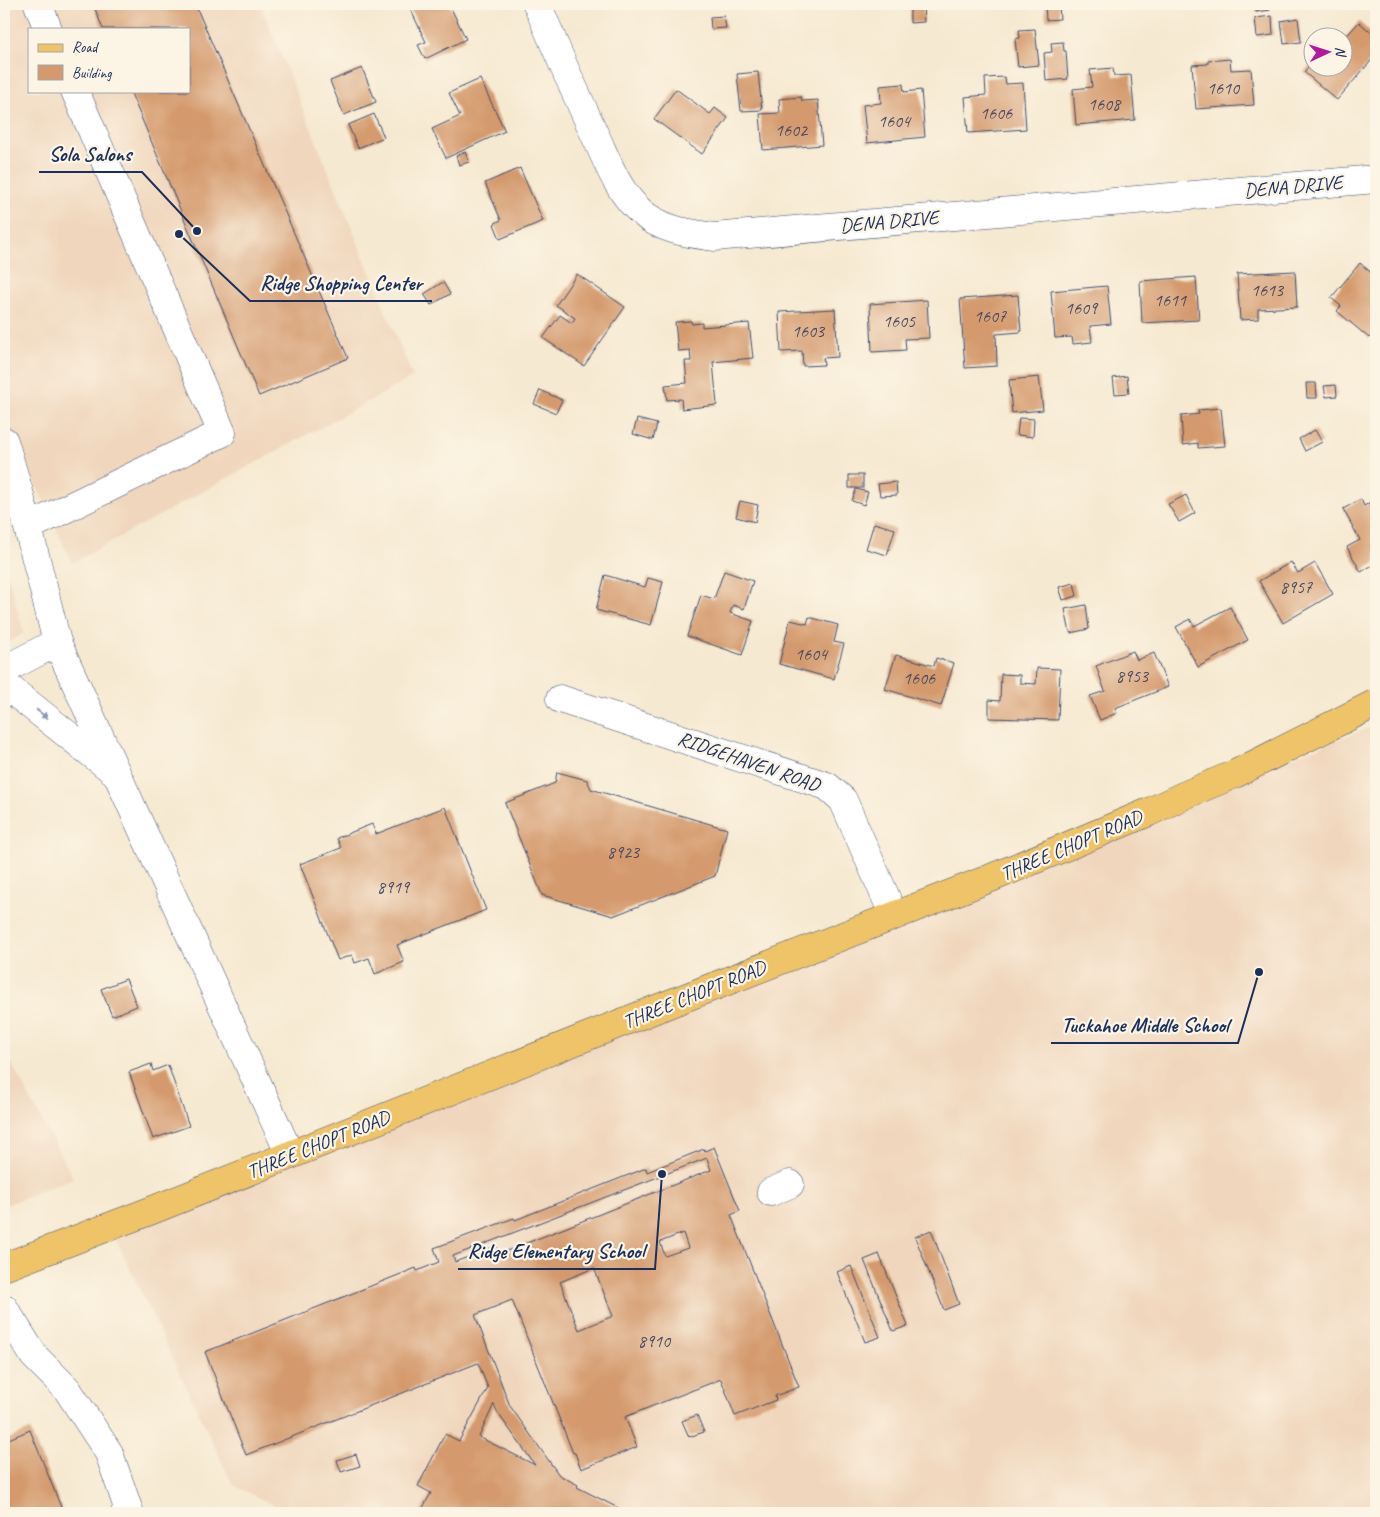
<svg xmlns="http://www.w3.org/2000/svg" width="1380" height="1517" font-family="Caveat,sans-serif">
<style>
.built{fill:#f0d6bc;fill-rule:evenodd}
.building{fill:#d49a6d;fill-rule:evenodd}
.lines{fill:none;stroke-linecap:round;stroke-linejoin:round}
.minor-casing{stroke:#3c4b6f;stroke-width:29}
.major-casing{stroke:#3c4b6f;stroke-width:29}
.minor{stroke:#fff;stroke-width:28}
.major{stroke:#efc469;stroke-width:28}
.oneway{fill:#8d97ae}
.labels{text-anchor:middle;stroke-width:4.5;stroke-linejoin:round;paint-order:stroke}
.number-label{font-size:18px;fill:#494a62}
.street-label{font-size:20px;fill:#1b2f5e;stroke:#fcf5e5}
.leader{fill:none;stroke:#1b2f5e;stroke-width:2}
.callout-dot{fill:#1b2f5e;stroke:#fcf5e5;stroke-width:2}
.callout-label{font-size:21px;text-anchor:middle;font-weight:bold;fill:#1b2f5e;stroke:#fcf5e5;stroke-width:4.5;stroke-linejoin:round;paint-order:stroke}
</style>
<rect width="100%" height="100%" fill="#fcf5e5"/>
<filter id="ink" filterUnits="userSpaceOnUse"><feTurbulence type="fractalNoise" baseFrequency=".02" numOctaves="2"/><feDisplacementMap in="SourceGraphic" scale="10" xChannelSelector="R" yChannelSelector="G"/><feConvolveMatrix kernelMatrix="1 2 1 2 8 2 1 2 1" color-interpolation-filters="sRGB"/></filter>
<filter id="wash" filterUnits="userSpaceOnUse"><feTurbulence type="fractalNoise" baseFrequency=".0096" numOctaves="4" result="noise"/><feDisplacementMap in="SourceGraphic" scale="20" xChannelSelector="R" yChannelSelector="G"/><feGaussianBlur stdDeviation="1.12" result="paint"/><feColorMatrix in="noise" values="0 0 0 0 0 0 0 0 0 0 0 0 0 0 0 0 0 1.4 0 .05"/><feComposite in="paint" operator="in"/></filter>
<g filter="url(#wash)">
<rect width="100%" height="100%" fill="#f6e9d1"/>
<g class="built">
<path d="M4,4H260L413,377L72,563L4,415ZM29,29H189V91H29Z"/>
<polygon points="4,561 24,633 4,645"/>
<polygon points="1376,725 1376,1513 289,1513 233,1485 110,1227 1149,812"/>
<polygon points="4,1050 73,1178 4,1206"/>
</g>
<g id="blocks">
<g class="building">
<polygon points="93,4 195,4 348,358 259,396 130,91 189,91 189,29 103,29"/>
<polygon points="408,4 449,4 466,39 425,59 418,45 426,42"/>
<polygon points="910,4 923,4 924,22 910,23"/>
<polygon points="1045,4 1059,4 1060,19 1046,20"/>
<polygon points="1255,4 1269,4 1270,10 1256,12"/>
<polygon points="724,16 726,28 711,29 710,17"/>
<polygon points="1272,16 1273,35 1257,37 1255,18"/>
<polygon points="1298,18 1301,42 1284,44 1281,21"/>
<polygon points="1359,22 1376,37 1376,55 1337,100 1304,72 1312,62 1312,68 1342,68 1342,41"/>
<polygon points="1035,29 1039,65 1018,67 1015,39 1020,38 1019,30"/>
<polygon points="1063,42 1064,51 1066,51 1068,79 1046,81 1044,53 1052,52 1051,43"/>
<polygon points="1230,59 1231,70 1251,69 1254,105 1196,109 1192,65 1208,64 1208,61"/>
<polygon points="362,68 376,102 344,115 330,81"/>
<polygon points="1113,68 1114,76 1131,75 1135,120 1076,125 1073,89 1092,87 1090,70"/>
<polygon points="758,72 762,110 741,111 737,74"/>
<polygon points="1005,77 1006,84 1023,83 1026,129 968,133 965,97 986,95 985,78"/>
<polygon points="480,79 505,131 446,158 432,129 460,116 449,93"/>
<polygon points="903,84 904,92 921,90 925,137 867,143 863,105 881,103 880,86"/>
<polygon points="676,89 710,114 715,108 728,118 702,154 654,119"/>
<polygon points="801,97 802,101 818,100 822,145 763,150 760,114 780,113 779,99"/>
<polygon points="374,114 384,137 358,148 348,125"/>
<polygon points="465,152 469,162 459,165 456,156"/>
<polygon points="520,168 543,221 500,239 494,224 501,220 485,183"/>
<polygon points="1360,263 1376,277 1376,329 1369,338 1337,311 1341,306 1331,298"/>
<polygon points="1295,271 1297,307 1258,309 1258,319 1240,320 1237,274"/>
<polygon points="577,274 625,307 584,366 543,338 560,315 572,323 575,318 556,305"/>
<polygon points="1196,277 1199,320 1142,323 1140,281"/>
<polygon points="443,282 450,294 431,305 424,294"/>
<polygon points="1107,286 1111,324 1090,326 1092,342 1073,344 1072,337 1055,338 1051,291"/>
<polygon points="1018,295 1021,332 996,334 997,366 965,368 960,299"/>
<polygon points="927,300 929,338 905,339 906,350 872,352 870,304"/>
<polygon points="835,309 838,357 823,358 824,365 803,366 802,351 781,352 779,312"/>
<polygon points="691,321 692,324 702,323 702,327 749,323 753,358 713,362 717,405 682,409 681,399 667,400 665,385 687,383 685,361 691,361 690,350 678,351 675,322"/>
<polygon points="1127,376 1129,393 1115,394 1113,378"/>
<polygon points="1039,377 1043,410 1012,413 1009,380"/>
<polygon points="1306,383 1316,383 1317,398 1307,398"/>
<polygon points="1336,385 1337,396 1326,397 1324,386"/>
<polygon points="540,390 562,400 556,413 534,404"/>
<polygon points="1221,408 1225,446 1198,448 1198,443 1183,445 1181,416 1199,414 1198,410"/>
<polygon points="1019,418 1034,419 1033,437 1017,435"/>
<polygon points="637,419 657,424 653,440 633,434"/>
<polygon points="1315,430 1322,442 1305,451 1299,439"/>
<rect x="849" y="475" width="14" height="13"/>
<polygon points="896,482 897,495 880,496 878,484"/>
<polygon points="856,489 868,492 864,505 852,501"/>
<polygon points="1186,495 1195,513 1179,522 1168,504"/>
<polygon points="1361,499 1364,506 1376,499 1376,563 1361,572 1347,547 1360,540 1343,509"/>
<polygon points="740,501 758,505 755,522 736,517"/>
<polygon points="874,523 895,529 887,555 866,549"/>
<polygon points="1291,562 1298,573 1315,563 1333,594 1283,623 1259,581"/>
<polygon points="724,571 753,581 744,609 733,605 730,613 753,621 742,655 687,636 701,595 714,599"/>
<polygon points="605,575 645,587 648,578 663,582 651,625 596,610"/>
<polygon points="1074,583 1077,596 1063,600 1059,587"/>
<polygon points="1086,605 1089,629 1070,633 1065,609"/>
<polygon points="1230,607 1248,640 1198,667 1176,627 1190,619 1194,626"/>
<polygon points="809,617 838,625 834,642 844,644 834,679 779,664 790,620 807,624"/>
<polygon points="1133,651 1137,660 1154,653 1168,687 1115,708 1117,713 1100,720 1090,696 1105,691 1096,666"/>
<polygon points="896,655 934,666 936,658 954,663 941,706 885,689"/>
<polygon points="1037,668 1060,669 1058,720 989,718 989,700 1000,701 1001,674 1020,675 1020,683 1036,684"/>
<polygon points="557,772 587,780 591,789 727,829 715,876 613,916 542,895 505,803 555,783"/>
<polygon points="445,807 486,910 397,945 404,962 375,974 369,958 355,963 352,955 338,960 300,864 341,848 337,838 372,824 376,834"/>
<polygon points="126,979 137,1006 112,1016 101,989"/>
<polygon points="151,1064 153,1071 168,1065 189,1126 153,1139 129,1072"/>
<path d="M714,1147L740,1211L731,1215L799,1387L775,1396L776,1400L735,1416L721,1379L625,1417L637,1447L581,1469L575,1453H573L512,1300L475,1315L510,1406L559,1475L578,1485L577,1487L622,1510L621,1513H420L431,1493L418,1486L445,1434L459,1441L488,1388L478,1363L246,1455L205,1352L416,1268L417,1271L439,1262L434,1248L514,1218L515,1220L646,1168L647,1172L704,1149L705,1151ZM707,1158L711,1170L499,1254L496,1246L455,1262L453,1256ZM683,1233L688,1248L665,1256L660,1242ZM594,1268L613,1316L579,1330L560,1282ZM494,1404L497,1412L535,1465L479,1437Z"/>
<polygon points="931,1230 959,1304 944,1310 915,1237"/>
<polygon points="879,1254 908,1326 893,1331 864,1260"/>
<polygon points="851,1266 880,1337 865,1342 837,1272"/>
<polygon points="697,1415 704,1432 689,1437 682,1421"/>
<polygon points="30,1430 63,1512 60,1513 4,1513 4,1441"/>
<polygon points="356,1454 360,1466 341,1472 337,1460"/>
</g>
</g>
</g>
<g filter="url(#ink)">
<use href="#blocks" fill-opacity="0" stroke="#3c4b6f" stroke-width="1"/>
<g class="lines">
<g class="minor-casing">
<g id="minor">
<polyline points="38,4 48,29"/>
<path d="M537,4C555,47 574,90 594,133C607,160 617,191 640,211C661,230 687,233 714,237L1376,179"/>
<polyline points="4,441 19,492 57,642 290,1155"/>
<polyline points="28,527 222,433 75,91"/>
<polyline points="4,670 57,642"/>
<polyline points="4,684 112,770"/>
<polyline points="560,699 827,786 843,800 894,916"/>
<polyline points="771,1192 790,1184"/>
<polyline points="4,1308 34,1356 67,1389 109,1453 129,1511 125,1513"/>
</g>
</g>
<g class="major-casing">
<polyline id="major" points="4,1267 150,1211 656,1009 991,878 1149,812 1185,795 1235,774 1376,703"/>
</g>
<use href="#minor" class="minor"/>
<use href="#major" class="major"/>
</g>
<defs><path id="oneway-solid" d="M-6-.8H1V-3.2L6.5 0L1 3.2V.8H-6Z" transform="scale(1.25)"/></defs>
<use class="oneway" href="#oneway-solid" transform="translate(42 714) rotate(38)"/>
</g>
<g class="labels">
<g class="number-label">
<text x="1223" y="94">1610</text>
<text x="1104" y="110">1608</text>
<text x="996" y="119">1606</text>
<text x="894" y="127">1604</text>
<text x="791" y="136">1602</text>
<text x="1267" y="296">1613</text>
<text x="1170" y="306">1611</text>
<text x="1081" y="314">1609</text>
<text x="990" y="322">1607</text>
<text x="899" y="327">1605</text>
<text x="808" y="337">1603</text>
<text x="1296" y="593">8957</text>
<text x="811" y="660">1604</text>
<text x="1132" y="682">8953</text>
<text x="919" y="684">1606</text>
<text x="623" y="858">8923</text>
<text x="393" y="893">8919</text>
<text x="654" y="1347">8910</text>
</g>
<g class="street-label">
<text transform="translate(1293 186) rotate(-5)" y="7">DENA DRIVE</text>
<text transform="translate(889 221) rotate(-5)" y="7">DENA DRIVE</text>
<text transform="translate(749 761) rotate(19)" y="7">RIDGEHAVEN ROAD</text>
<text transform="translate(1071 845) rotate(-23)" y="7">THREE CHOPT ROAD</text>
<text transform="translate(694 994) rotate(-22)" y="7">THREE CHOPT ROAD</text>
<text transform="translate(318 1144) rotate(-22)" y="7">THREE CHOPT ROAD</text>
</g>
</g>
<path class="leader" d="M197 231L142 172H39M179 234L250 301H432M1259 972L1238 1043H1051M662 1174L655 1269H458"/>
<g class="callout-dot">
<circle cx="197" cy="231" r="5"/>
<circle cx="179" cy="234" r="5"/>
<circle cx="1259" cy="972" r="5"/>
<circle cx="662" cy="1174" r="5"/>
</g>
<g class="callout-label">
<text x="90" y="161">Sola Salons</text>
<text x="341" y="290">Ridge Shopping Center</text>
<text x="1145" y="1032">Tuckahoe Middle School</text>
<text x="556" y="1258">Ridge Elementary School</text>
</g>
<rect width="1380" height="1517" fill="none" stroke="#fcf5e5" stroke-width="20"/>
<rect x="28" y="28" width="162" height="65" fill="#fcf5e5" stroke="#a2a6af"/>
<rect x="38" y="44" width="25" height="8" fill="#efc469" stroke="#a2a6af"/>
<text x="72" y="52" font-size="15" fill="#1b2f5e">Road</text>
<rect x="38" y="65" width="25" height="15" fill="#d49a6d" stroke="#a2a6af"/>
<text x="72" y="78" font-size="15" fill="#1b2f5e">Building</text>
<g transform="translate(1328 52) rotate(86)"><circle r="24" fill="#fcf5e5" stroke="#a2a6af"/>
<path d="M0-4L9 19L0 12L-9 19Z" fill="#b5179e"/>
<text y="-8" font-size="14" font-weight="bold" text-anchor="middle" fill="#1b2f5e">N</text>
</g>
</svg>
